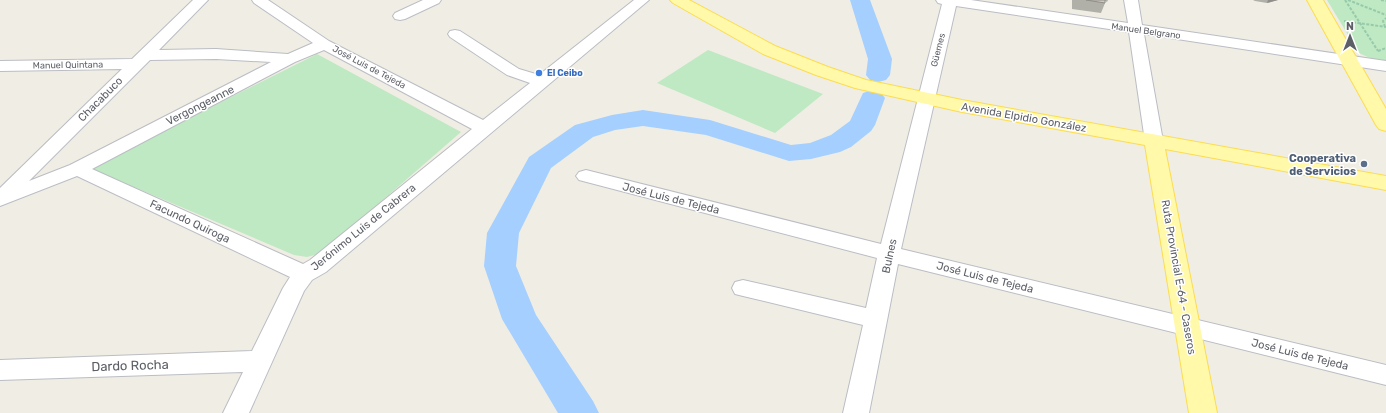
<svg xmlns="http://www.w3.org/2000/svg" width="1386" height="413" font-family="Rubik,sans-serif">
<style>
.green{fill:#bee9c2}
.lines{fill:none;stroke-linecap:round;stroke-linejoin:round}
.river{fill:#a4cfff;fill-rule:evenodd}
.minor-casing{stroke:#bbbdc4;stroke-width:2}
.major-casing{stroke:#fcdc50;stroke-width:2}
.path{stroke:#96caaa;stroke-width:2;stroke-dasharray:3 1.5;stroke-linecap:butt}
.minor{fill:#fff;fill-rule:evenodd}
.major{fill:#fff9a9;fill-rule:evenodd}
.wall{fill:#b0afa8}
.shaded-wall{fill:#908e88}
.building{fill:#cdcbc3;stroke:#908e88}
.shop-dot{fill:#3f7fe0;stroke:#fff;stroke-width:1.5}
.service-dot{fill:#5c6f8a;stroke:#fff;stroke-width:1.5}
.labels{text-anchor:middle;stroke-width:3;stroke-linejoin:round;paint-order:stroke}
.far-street-label{font-size:9px;fill:#5c5f66;stroke:#fff}
.far-shop-label{font-size:9px;font-weight:bold;fill:#366cbe;stroke:#fff;text-anchor:start}
.street-label{font-size:11px;fill:#5c5f66;stroke:#fff}
.service-label{font-size:11px;font-weight:bold;fill:#4e5e75;stroke:#fff;text-anchor:end}
.near-street-label{font-size:13px;fill:#5c5f66;stroke:#fff}
</style>
<rect width="100%" height="100%" fill="#f0eee4"/>
<g class="green">
<polygon points="1327,0 1386,0 1386,61 1374,60 1359,53"/>
<polygon points="708,50 823,94 775,133 657,83"/>
<polygon points="317,54 461,132 322,253 307,257 294,255 89,168"/>
</g>
<g class="lines">
<g class="river">
<polygon points="850,0 870,0 892,59 890,75 886,80 878,82 870,80 866,75 868,59"/>
<polygon points="872,90 881,93 885,98 875,125 871,131 851,147 840,152 811,159 789,161 706,135 643,126 615,130 593,137 551,168 519,233 516,266 536,315 593,401 599,413 558,413 502,319 484,266 487,233 529,157 575,125 612,115 643,110 710,120 791,145 810,143 831,135 850,121 863,93"/>
</g>
<g class="minor-casing">
<g id="minor">
<path d="M193,0H208L159,50L216,49L288,54L313,43L254,3L252,0H268L329,41L483,120L530,83L507,75L450,37L448,34L450,31L455,30L460,31L519,69L539,75L634,0H649L326,272L312,280L304,291L249,413H223L243,372L0,380V360L252,351L283,288L290,277L77,176L0,206V188L122,69L0,71V61L132,59ZM324,50L472,129L310,260L303,264L92,169L295,62ZM216,59L271,62L70,165L29,181L150,60Z"/>
<polygon points="423,0 441,0 439,3 405,19 400,20 395,19 393,16 395,13"/>
<polygon points="936,0 971,0 1128,23 1124,0 1138,0 1142,25 1386,61 1386,71 1144,34 1163,141 1160,145 1154,146 1148,145 1145,141 1129,32 956,6 901,249 1386,365 1386,385 898,264 869,413 843,413 863,325 743,296 735,294 732,288 735,282 743,280 866,308 877,258 579,180 576,176 579,172 586,170 881,244 942,4 938,3"/>
</g>
</g>
<g class="major-casing">
<g id="major">
<polygon points="670,0 689,0 775,46 828,67 866,80 962,100 1386,176 1386,190 1165,149 1217,413 1189,413 1145,145 962,112 855,88 816,75 763,54 673,3"/>
<polygon points="1307,0 1323,0 1386,109 1386,131 1379,129 1376,125"/>
</g>
</g>
<g class="path">
<polyline points="1345,0 1378,51"/>
<polyline points="1348,0 1386,15"/>
<polyline points="1381,0 1386,1"/>
<polyline points="1344,21 1386,27"/>
<polyline points="1385,27 1383,21 1386,18"/>
<polyline points="1378,51 1386,48"/>
</g>
<use href="#minor" class="minor"/>
<use href="#major" class="major"/>
</g>
<g class="wall">
<polygon points="1072,0 1108,0 1107,2 1105,1 1105,3 1101,13 1072,9"/>
<polygon points="1253,0 1278,0 1267,3 1255,1"/>
</g>
<polygon class="shaded-wall" points="1268,0 1278,0 1267,3"/>
<polygon class="building" points="1086,0 1105,0 1105,3"/>
<circle class="shop-dot" cx="539" cy="73" r="4"/>
<circle class="service-dot" cx="1364" cy="164" r="4"/>
<g class="labels">
<g class="far-street-label">
<text transform="translate(1146 31) rotate(8)" y="3">Manuel Belgrano</text>
<text transform="translate(938 50) rotate(-76)" y="3">Güemes</text>
<text transform="translate(68 65) rotate(-1)" y="3">Manuel Quintana</text>
<text transform="translate(369 67) rotate(28)" y="3">José Luis de Tejeda</text>
</g>
<g class="far-shop-label">
<text x="547" y="76">El Ceibo</text>
</g>
<g class="street-label">
<text transform="translate(100 99) rotate(-45)" y="4">Chacabuco</text>
<text transform="translate(200 105) rotate(-27)" y="4">Vergongeanne</text>
<text transform="translate(1024 117) rotate(10)" y="4">Avenida Elpidio González</text>
<text transform="translate(671 198) rotate(14)" y="4">José Luis de Tejeda</text>
<text transform="translate(190 221) rotate(25)" y="4">Facundo Quiroga</text>
<text transform="translate(363 227) rotate(-39)" y="4">Jerónimo Luis de Cabrera</text>
<text transform="translate(889 256) rotate(-78)" y="4">Bulnes</text>
<text transform="translate(985 277) rotate(14)" y="4">José Luis de Tejeda</text>
<text transform="translate(1179 277) rotate(80)" y="4">Ruta Provincial E-64 - Caseros</text>
<text transform="translate(1300 354) rotate(14)" y="4">José Luis de Tejeda</text>
</g>
<g class="service-label">
<text x="1356" y="162">Cooperativa<tspan x="1356" dy="13">de Servicios</tspan></text>
</g>
<g class="near-street-label">
<text transform="translate(130 365) rotate(-2)" y="5">Dardo Rocha</text>
</g>
</g>
<g transform="translate(1350 36)" stroke="#ffffff" stroke-width="3" paint-order="stroke">
<path d="M0-3L7 15L0 10L-7 15Z" fill="#5c5f66"/>
<text y="-6" font-size="11" font-weight="bold" text-anchor="middle" fill="#5c5f66">N</text>
</g>
</svg>
